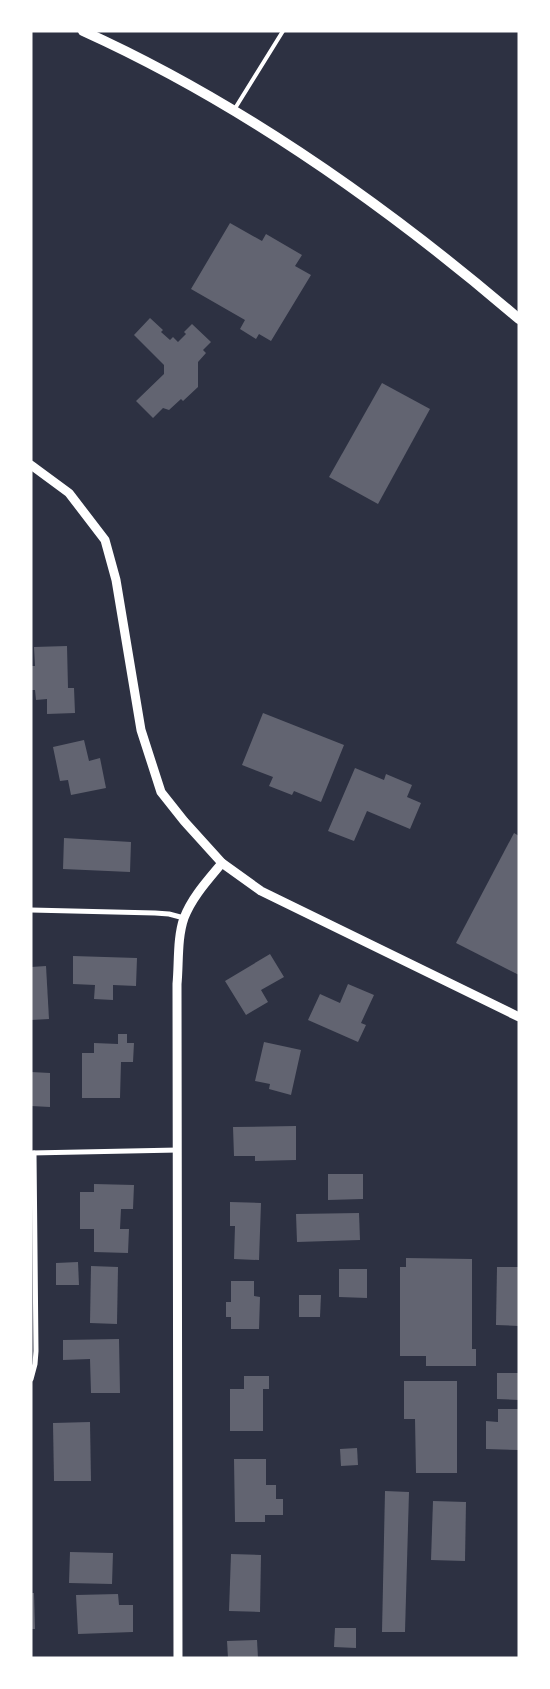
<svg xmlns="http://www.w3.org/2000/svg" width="550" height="1689" font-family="Jost,sans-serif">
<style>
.building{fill:#626471}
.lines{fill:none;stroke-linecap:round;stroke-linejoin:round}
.service{stroke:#fff;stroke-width:4}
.minor{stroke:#fff;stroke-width:5}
.tertiary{stroke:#fff;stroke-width:9}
.secondary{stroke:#fff;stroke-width:10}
</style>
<rect width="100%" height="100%" fill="#2d3142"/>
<g class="building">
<polygon points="230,223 262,241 266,234 302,255 295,266 311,275 271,341 259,334 256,339 240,329 245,320 191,289"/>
<polygon points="150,318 163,330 161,332 170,340 173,337 178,342 186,334 184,332 192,324 211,342 203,350 206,353 198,362 198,387 183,401 181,399 169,410 163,408 153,418 136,401 164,374 164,365 134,335"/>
<polygon points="382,383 430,409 378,504 329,477"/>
<polygon points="67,646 68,688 74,688 75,713 47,714 47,699 36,700 35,690 31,690 31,666 35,666 34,647"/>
<polygon points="263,713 344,745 321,802 294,791 292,795 269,786 273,777 242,765"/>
<polygon points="84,740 89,761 100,758 106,788 71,795 68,780 60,781 53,747"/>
<polygon points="355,768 384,780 386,774 412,785 407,797 421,803 410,829 367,811 354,841 328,831"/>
<polygon points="514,833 519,836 519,975 456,943"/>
<polygon points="64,838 131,842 130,872 63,869"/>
<polygon points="270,954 284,977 261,990 268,1002 246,1015 225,981"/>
<polygon points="73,956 137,958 136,986 113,985 113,1000 94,999 95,985 73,984"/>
<polygon points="46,966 49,1019 31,1020 31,967"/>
<polygon points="348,984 374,995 361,1023 366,1025 358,1042 308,1020 320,994 340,1003"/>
<polygon points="118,1034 127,1034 127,1043 134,1043 133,1062 121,1062 120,1098 82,1098 82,1053 94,1053 94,1043 118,1044"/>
<polygon points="264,1042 301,1050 291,1095 269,1089 270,1084 255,1081"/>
<polygon points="31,1072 50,1073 50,1107 31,1106"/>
<polygon points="296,1126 296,1160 255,1161 255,1156 234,1156 233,1127"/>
<polygon points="328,1174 363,1174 363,1199 328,1200"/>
<polygon points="94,1184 134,1185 133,1209 121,1209 120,1229 129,1229 128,1253 94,1252 94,1229 80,1229 80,1192 94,1192"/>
<polygon points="230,1202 261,1203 259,1260 234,1259 235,1226 230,1226"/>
<polygon points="359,1213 360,1240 297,1242 296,1214"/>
<polygon points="406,1258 472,1259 472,1349 476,1349 476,1366 426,1366 426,1356 400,1356 400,1267 406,1267"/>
<polygon points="78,1262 79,1285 56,1285 56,1263"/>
<polygon points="91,1266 118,1267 117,1324 90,1323"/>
<polygon points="497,1267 519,1267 519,1326 496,1325"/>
<polygon points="339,1269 367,1269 367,1298 339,1297"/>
<polygon points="231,1281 254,1281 254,1296 260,1297 259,1329 231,1329 231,1317 226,1317 226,1302 231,1302"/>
<polygon points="299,1295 321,1295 320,1317 299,1317"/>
<polygon points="119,1339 120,1393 91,1393 90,1359 63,1360 63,1340"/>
<polygon points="497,1373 519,1373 519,1400 497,1399"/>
<polygon points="244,1376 269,1376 269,1389 263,1389 263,1431 230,1431 230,1389 244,1389"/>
<polygon points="404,1381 457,1381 457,1473 416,1473 415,1419 404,1419"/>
<polygon points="498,1409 519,1409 519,1450 486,1449 486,1421 498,1422"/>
<polygon points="90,1422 91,1481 54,1481 53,1423"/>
<polygon points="357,1448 358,1465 341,1466 340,1449"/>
<polygon points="234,1459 266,1459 266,1485 276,1485 276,1499 283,1499 283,1515 265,1515 265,1522 235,1522"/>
<polygon points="385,1491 409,1492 405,1632 382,1632"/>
<polygon points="433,1501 466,1502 465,1561 431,1560"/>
<polygon points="70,1552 113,1553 112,1584 69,1583"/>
<polygon points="231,1554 261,1555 260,1612 229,1611"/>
<polygon points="31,1593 34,1593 35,1629 31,1629"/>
<polygon points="118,1594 119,1605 133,1605 133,1632 78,1634 76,1595"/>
<polygon points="335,1628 356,1628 356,1648 334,1647"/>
<polygon points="257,1640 258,1658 228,1658 227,1641"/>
</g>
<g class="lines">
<polyline class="service" points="234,110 283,31"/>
<g class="minor">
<polyline points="31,910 155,913 169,914 184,918"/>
<polyline points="31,1153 178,1150"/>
<polyline points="31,1379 35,1364 36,1351 34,1153"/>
</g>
<g class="tertiary">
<polyline points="31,465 69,493 105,540 116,580 141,730 161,792 184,821 222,863 261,891 519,1017"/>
<path d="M178,1658L177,984C179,963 177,938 184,918C192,897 208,880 222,863"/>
</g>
<path class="secondary" d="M83,31C242,103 387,206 519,319"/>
</g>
<rect width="550" height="1689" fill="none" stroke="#ffffff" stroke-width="65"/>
</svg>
